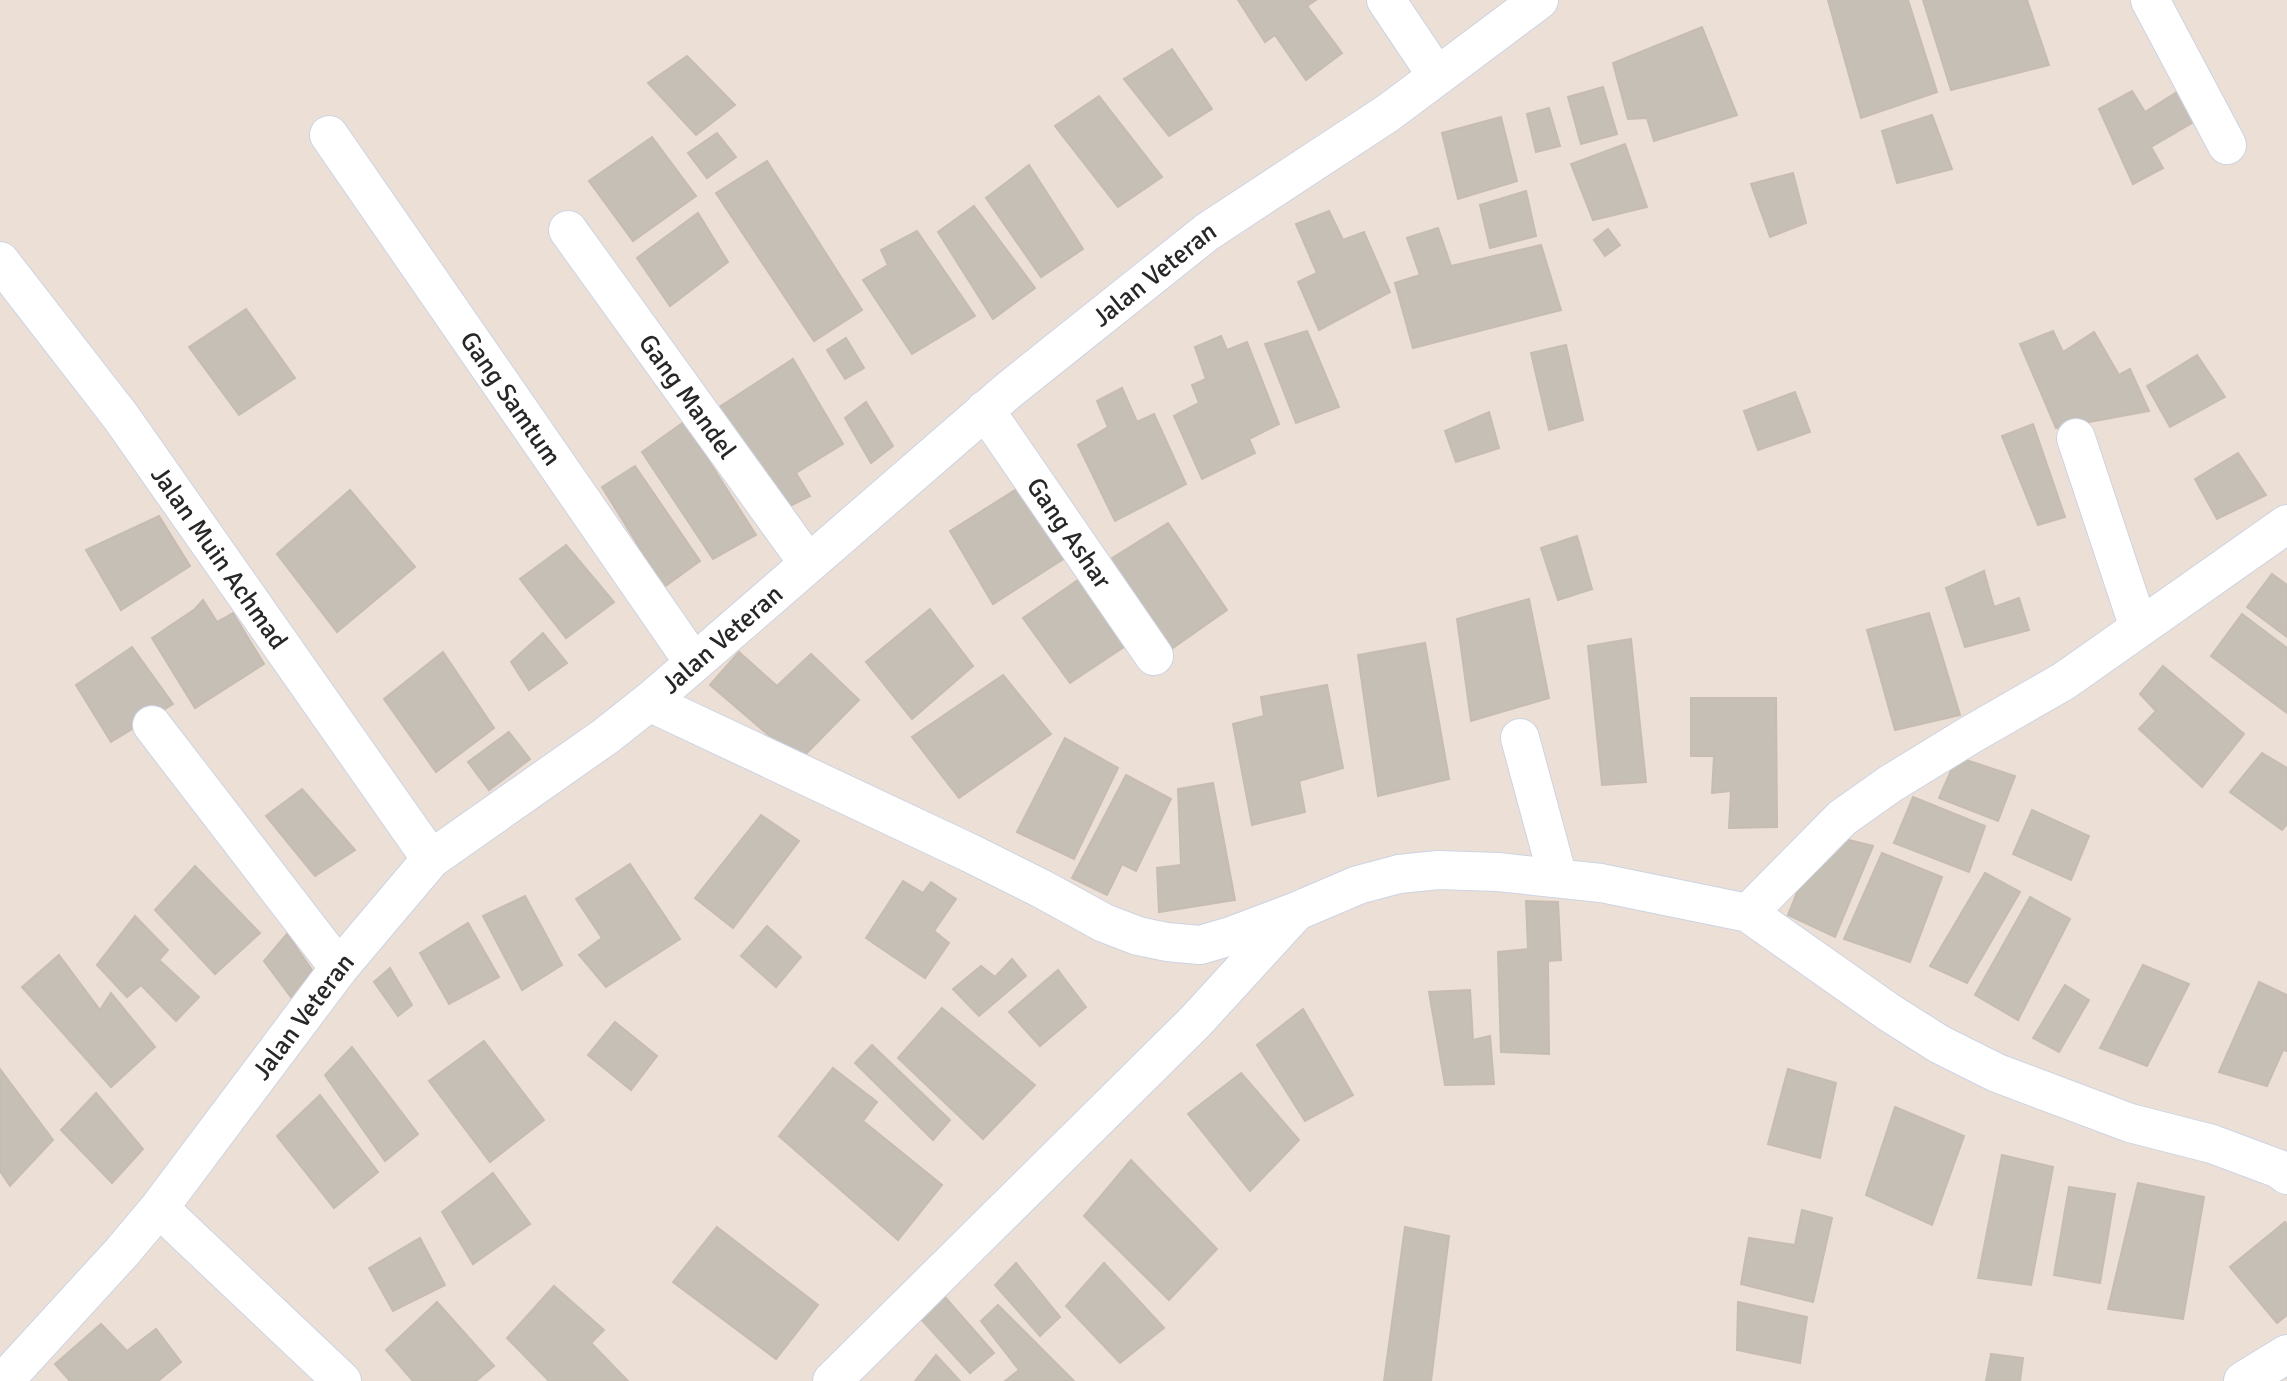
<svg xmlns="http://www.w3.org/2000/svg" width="2287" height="1381" font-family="Signika,sans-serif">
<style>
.building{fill:#c6bfb6;stroke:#c7bcb1;stroke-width:2}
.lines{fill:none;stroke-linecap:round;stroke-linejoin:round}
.minor-casing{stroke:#ccd3e3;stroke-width:40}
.minor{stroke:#fff;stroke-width:38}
.labels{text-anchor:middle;stroke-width:5;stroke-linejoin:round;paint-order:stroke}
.street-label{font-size:26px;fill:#272727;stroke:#fff}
</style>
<rect width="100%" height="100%" fill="#ece0d6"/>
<g class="building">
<polygon points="1238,0 1316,0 1307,6 1342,53 1306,80 1275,35 1265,42"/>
<polygon points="1828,0 1908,0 1937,92 1861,118"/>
<polygon points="1923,0 2027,0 2049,65 1951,90"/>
<polygon points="1702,27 1737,115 1654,141 1647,118 1628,119 1613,63"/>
<polygon points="1172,49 1212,109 1169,136 1124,79"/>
<polygon points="687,56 735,105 696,135 648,83"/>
<polygon points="1603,87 1617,134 1581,144 1568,97"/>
<polygon points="2182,89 2199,119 2151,147 2163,168 2133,184 2099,109 2132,91 2145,112"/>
<polygon points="1099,96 1162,177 1118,207 1055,126"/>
<polygon points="1549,108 1560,146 1536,152 1527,114"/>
<polygon points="1932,115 1952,169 1897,183 1882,131"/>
<polygon points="1501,117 1517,181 1458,199 1442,133"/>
<polygon points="717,133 736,157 707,178 688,153"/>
<polygon points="652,137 696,196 633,241 589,181"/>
<polygon points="1625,144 1647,207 1593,220 1571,164"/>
<polygon points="767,161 862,310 814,341 716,193"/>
<polygon points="1029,165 1083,249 1041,277 986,198"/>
<polygon points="1793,173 1806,223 1770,237 1751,184"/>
<polygon points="1526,191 1536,236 1490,248 1480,205"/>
<polygon points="974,206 1035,288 993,319 938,232"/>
<polygon points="1329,211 1343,240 1364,232 1390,292 1319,330 1298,282 1317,273 1296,224"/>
<polygon points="698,213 728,262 670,306 637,258"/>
<polygon points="1438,228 1451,266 1541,245 1561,310 1413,348 1395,283 1420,275 1407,238"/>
<polygon points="1608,229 1620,245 1605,256 1594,240"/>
<polygon points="917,231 975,316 912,354 863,280 888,265 881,250"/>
<polygon points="246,309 295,378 239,415 189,347"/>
<polygon points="1307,331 1339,407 1296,423 1265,344"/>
<polygon points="2053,331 2063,352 2094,332 2119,375 2130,369 2149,411 2056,428 2020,344"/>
<polygon points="1221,336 1227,350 1247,342 1279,424 1249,439 1255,453 1202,479 1174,416 1199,403 1192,385 1206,379 1195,347"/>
<polygon points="846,338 864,368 845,379 827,350"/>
<polygon points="1566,345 1583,420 1549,430 1531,353"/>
<polygon points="2197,355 2225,397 2170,427 2147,386"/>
<polygon points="793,359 843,444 796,473 810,496 774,514 710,413"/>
<polygon points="1122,388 1137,422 1154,414 1186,484 1115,521 1078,445 1108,427 1097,401"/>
<polygon points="1795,392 1810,432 1758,450 1744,411"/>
<polygon points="866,402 893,446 871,463 845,418"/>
<polygon points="1489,412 1499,448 1456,462 1445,431"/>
<polygon points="684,422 756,535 713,559 642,452"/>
<polygon points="2033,424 2065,517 2038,525 2002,436"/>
<polygon points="2238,453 2266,495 2217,519 2195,479"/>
<polygon points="635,466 700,561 664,587 602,487"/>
<polygon points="1028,482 1073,553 993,604 950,531"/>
<polygon points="350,490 415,567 337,632 277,554"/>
<polygon points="159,516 190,566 121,610 86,550"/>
<polygon points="1168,523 1227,610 1167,652 1109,560"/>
<polygon points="1577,536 1592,589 1558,600 1541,548"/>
<polygon points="566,545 614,602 566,638 520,579"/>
<polygon points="1094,569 1133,641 1070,683 1023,618"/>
<polygon points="1984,571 1994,607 2019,598 2029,630 1965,647 1946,588"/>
<polygon points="2272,574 2287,585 2287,637 2247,607"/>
<polygon points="1529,599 1549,698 1471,721 1457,619"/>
<polygon points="203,600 217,622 233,613 264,664 195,708 152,638 195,609"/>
<polygon points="930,609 973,666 912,719 866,662"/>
<polygon points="1929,613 1960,715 1895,730 1867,630"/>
<polygon points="2242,614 2287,648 2287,713 2211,656"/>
<polygon points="543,633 567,663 529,690 511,662"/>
<polygon points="1631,639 1646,782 1602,785 1588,646"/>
<polygon points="1425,643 1449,779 1378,796 1358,655"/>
<polygon points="132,647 173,704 111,742 76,685"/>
<polygon points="443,652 494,728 436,772 384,699"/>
<polygon points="739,652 777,686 811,654 859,700 799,761 710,685"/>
<polygon points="2163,666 2244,734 2202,787 2139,729 2156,711 2140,694"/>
<polygon points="1003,675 1051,734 959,798 912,737"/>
<polygon points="1327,685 1343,768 1299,781 1305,812 1252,825 1233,724 1264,716 1261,697"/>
<polygon points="1691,698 1776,698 1777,827 1729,828 1731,791 1712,793 1714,756 1691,756"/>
<polygon points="509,732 530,759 489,790 468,762"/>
<polygon points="1065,738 1118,768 1074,859 1017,832"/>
<polygon points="2262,753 2287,768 2287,824 2282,830 2230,792"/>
<polygon points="1957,757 2015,776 1998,821 1939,798"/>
<polygon points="1126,775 1171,799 1136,871 1122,864 1107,895 1072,878"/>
<polygon points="1213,783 1235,900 1159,912 1157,868 1181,865 1178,789"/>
<polygon points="302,789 355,850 315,876 266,816"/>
<polygon points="1913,797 1985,826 1969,872 1894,843"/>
<polygon points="2032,810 2089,836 2071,880 2013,854"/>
<polygon points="761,815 799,841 733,928 695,898"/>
<polygon points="1849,840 1873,846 1835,937 1788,915 1804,875"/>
<polygon points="1882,853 1942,877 1910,962 1844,939"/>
<polygon points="630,864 680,939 606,987 579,955 602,938 576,899"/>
<polygon points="195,866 260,933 215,974 155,910"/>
<polygon points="1985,873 2020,892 1967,983 1930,966"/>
<polygon points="903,881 923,893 931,882 956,899 934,931 949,943 925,978 866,938"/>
<polygon points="525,896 562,965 522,990 483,916"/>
<polygon points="2030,897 2070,919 2018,1020 1975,995"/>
<polygon points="1526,901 1558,902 1561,960 1548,961 1549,1054 1501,1052 1498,952 1528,949"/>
<polygon points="135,916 168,950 159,960 199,997 176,1021 141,985 127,997 97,965"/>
<polygon points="468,923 499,977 449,1004 420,953"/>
<polygon points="767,926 801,957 776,987 741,956"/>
<polygon points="287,934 312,970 291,997 264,961"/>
<polygon points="59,955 100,1010 111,993 155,1047 111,1087 22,987"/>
<polygon points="1012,959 1026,976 979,1016 953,989 981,966 995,977"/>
<polygon points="2143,965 2189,984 2147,1066 2100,1048"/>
<polygon points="390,968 412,1005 398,1016 374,982"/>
<polygon points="1058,970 1086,1007 1040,1046 1009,1012"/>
<polygon points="2259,982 2287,995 2287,1051 2283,1050 2267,1086 2219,1072"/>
<polygon points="2065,985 2089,1000 2059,1052 2033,1038"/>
<polygon points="1470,990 1473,1040 1490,1036 1494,1084 1445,1085 1429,992"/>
<polygon points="942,1008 1035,1085 983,1139 898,1058"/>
<polygon points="1303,1009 1353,1095 1305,1121 1257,1045"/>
<polygon points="615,1022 657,1056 631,1090 588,1055"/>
<polygon points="484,1041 544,1120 490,1162 429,1081"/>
<polygon points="872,1045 950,1120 933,1140 855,1063"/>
<polygon points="352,1047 418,1134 385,1161 325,1075"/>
<polygon points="833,1068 877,1102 863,1121 942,1185 898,1240 779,1136"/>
<polygon points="0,1069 53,1140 10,1186 0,1171"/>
<polygon points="1788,1069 1836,1083 1820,1158 1768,1144"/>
<polygon points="1241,1073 1299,1140 1250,1191 1188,1114"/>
<polygon points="96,1093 143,1149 112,1183 61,1130"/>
<polygon points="320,1095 378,1172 334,1208 277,1136"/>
<polygon points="1895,1107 1964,1136 1932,1225 1866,1195"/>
<polygon points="2002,1155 2053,1167 2031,1285 1978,1278"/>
<polygon points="1131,1160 1217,1249 1169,1300 1084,1216"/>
<polygon points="493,1173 530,1224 473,1264 442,1212"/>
<polygon points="2138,1183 2204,1197 2183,1319 2108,1309"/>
<polygon points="2069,1187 2115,1194 2100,1283 2054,1275"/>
<polygon points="1802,1210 1832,1218 1813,1302 1741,1284 1749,1238 1795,1245"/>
<polygon points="2285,1222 2287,1225 2287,1315 2277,1323 2230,1267"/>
<polygon points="717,1227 818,1305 776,1359 673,1282"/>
<polygon points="1405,1227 1449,1236 1431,1381 1384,1381"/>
<polygon points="420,1238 445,1285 393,1311 369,1268"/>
<polygon points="1016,1263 1060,1317 1040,1336 995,1285"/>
<polygon points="1104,1263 1164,1328 1120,1363 1066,1306"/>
<polygon points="554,1286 604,1330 591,1343 628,1381 549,1381 507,1338"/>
<polygon points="944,1296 994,1353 970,1373 921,1319"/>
<polygon points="437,1302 494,1366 476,1381 413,1381 386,1350"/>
<polygon points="1738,1302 1807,1317 1800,1363 1737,1350"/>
<polygon points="998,1305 1074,1381 1005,1381 1019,1370 981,1321"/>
<polygon points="101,1324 127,1351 156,1329 181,1362 158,1381 70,1381 55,1364"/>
<polygon points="1991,1354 2023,1358 2020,1381 1986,1381"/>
<polygon points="936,1355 960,1381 915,1381"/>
</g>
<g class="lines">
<g class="minor-casing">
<g id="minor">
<polyline points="1386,0 1437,76"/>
<polyline points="2150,0 2227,145"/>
<path id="s1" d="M329,135L694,663"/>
<path id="s2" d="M568,230L808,563"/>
<path id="s3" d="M0,261L121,417L431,859"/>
<path id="s4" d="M985,410L1154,656"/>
<polyline points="2076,438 2139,628"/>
<polyline points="649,702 970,853 1042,889 1104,923 1138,936 1167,942 1200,945 1231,936 1297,911 1358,885 1399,874 1438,870 1498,872 1601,883 1748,913 1890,1013 1939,1044 1997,1073 2130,1123 2212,1144 2279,1169 2287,1175"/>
<polyline points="152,725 339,968"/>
<polyline points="1520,738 1558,878"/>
<polyline points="1748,913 1842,818 1890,784 1970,735 2064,681 2287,524"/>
<polyline points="159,1208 342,1381"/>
<path id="s5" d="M4,1381L122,1252L159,1208L339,968L431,859L606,736L649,702L1009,390L1207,232L1388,113L1539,0"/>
<polyline points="832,1381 1195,1022 1293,915"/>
<polyline points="2243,1381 2287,1354"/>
</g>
</g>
<use href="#minor" class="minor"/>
</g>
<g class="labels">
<g class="street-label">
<text dy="9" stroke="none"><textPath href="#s5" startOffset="1606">Jalan Veteran</textPath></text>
<text dy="9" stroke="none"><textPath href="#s2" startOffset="205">Gang Mandel</textPath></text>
<text dy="9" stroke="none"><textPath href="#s1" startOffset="320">Gang Samtum</textPath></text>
<text dy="9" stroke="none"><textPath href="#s4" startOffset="149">Gang Ashar</textPath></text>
<text dy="9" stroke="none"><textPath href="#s3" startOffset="369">Jalan Muin Achmad</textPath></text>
<text dy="9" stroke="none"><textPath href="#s5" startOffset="1040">Jalan Veteran</textPath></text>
<text dy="9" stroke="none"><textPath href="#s5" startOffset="472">Jalan Veteran</textPath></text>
</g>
</g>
</svg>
